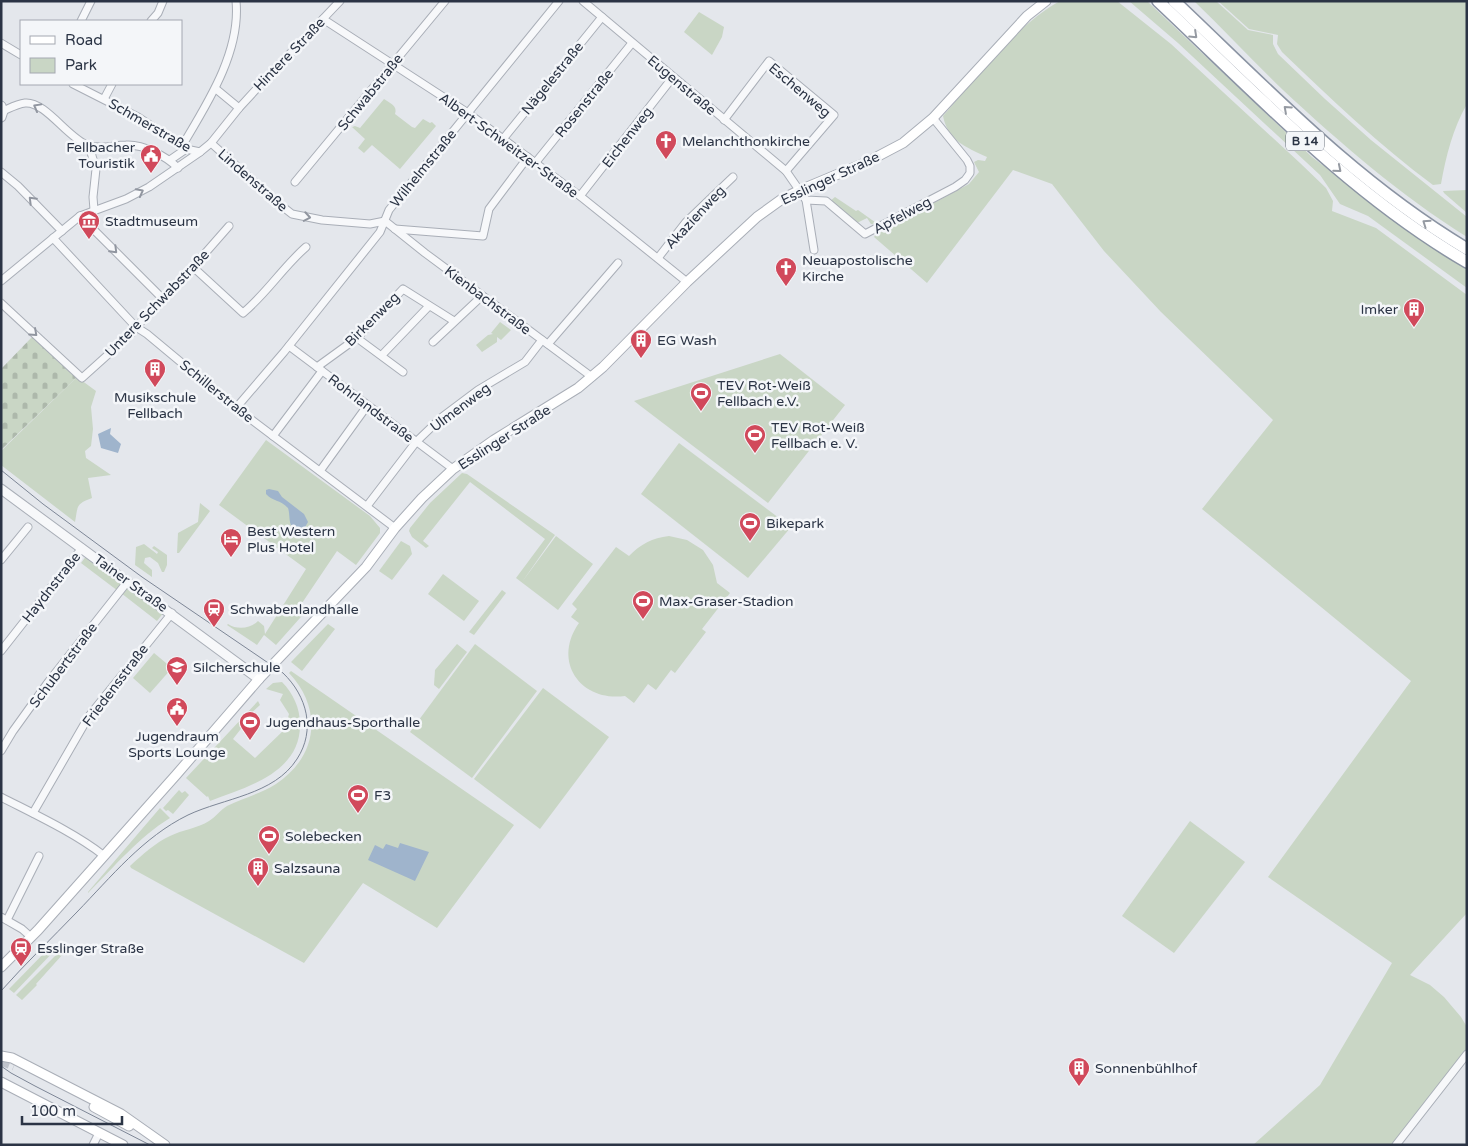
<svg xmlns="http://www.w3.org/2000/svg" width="1468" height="1146" font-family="'Varela Round',sans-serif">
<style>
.green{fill:#c9d6c5}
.cemetery{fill:url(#cemetery-stones)}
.water{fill:#9fb4cc}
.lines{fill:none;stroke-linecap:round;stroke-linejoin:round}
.secondary-tunnel{stroke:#bfc3cb;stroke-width:9;stroke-dasharray:9 4.5;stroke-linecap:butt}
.minor-casing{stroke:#a9aeb7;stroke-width:9}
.tertiary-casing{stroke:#a9aeb7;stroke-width:11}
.secondary-casing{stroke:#a9aeb7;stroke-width:11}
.trunk-casing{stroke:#8b94a3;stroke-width:14}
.minor{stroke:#f7f8fa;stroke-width:7}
.tertiary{stroke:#f7f8fa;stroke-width:9}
.secondary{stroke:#fff;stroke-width:9}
.trunk{stroke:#fff;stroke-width:11}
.tram{stroke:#7d8696;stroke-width:1}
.oneway{stroke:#959aa2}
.oneway2{stroke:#9196a0}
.labels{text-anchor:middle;stroke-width:5;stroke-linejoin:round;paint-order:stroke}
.shield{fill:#f4f6f9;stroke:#676e7b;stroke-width:1}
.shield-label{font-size:12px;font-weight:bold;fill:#2b3445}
.street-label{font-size:14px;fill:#2b3445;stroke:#f4f6f9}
.poi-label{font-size:14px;fill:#2b3445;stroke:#f4f6f9;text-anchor:start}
</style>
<defs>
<pattern id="cemetery-stones" width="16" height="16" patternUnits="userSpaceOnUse" patternTransform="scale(1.25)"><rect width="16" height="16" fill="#c9d6c5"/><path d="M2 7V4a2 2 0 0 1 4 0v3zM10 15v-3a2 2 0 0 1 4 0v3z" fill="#adb8ab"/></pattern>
</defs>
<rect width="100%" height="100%" fill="#e4e7ec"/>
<g class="green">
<path d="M1060,1H1117L1171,44L1300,163L1326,188L1333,201L1332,211L1376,228L1467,295V913L1410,975L1430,985L1444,997L1461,1017L1467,1027V1048L1394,1145H1253L1320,1085L1392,963L1268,877L1411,681L1202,509L1273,420L1161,312L1104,251L1052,184L1013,170L927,283L874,237L876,234L969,184L979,172L974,162L978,160L985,161L987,157C966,147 948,141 943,116C976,78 1016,25 1060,1Z"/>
<polygon points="1129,1 1147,1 1312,157 1418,238 1467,269 1467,288 1368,216 1340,204 1320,175 1178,43"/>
<path d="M1194,1H1216L1248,30L1273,35V44L1278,54L1325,99L1371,140L1467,217V237C1400,195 1340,143 1283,90C1253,61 1224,30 1194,1Z"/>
<path d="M1218,1H1467V104C1453,128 1446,156 1441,184L1433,185C1379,145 1330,98 1282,52L1277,44L1278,35L1249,29Z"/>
<polygon points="699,12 724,27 722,37 712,55 684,32"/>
<path d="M384,99C390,103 398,106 395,114L412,127L415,128L423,119L430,123L432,122L436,126L400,169L372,145L364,153L358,148L365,139L352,127L355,126L360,128Z"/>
<polygon points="1467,190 1467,213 1444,193 1443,191"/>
<polygon points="835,197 856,211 858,210 879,225 871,224 867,218 855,224 829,202"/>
<polygon points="500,322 511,330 501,340 497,337 497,342 482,352 476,345 488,335 493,334 491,333"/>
<polygon points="780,354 845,405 768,503 634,401"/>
<path d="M76,378L81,380L96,391L91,407L93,429L91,446L85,451L86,458L111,475L88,478L92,498C75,504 78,507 75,522L1,465V451Z"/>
<path d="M266,440L370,516L380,528V533L356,565L337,551L302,603L308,609L276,645L264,635L257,645L227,625L228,624C237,630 250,629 258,621L264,626L265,634L306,569L219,505Z"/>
<polygon points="679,443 791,527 748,578 641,494"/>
<polygon points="462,473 467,474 555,535 522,582 556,536 593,564 558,610 516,578 545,539 470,482 423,541 429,546 426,548 412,537 409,531 410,528 430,503"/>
<polygon points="200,503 210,511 179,553 177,553 178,533 198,522"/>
<path d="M669,536L687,540L703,550L713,565L717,583L730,593L702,629L706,632L675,673L671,670L656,690L648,684L634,703L625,696C580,702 552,661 579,623L571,617L577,609L572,604L616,547L629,556C641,544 652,538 669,536Z"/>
<polygon points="401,541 410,546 412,554 392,580 379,571"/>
<polygon points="144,544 157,554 158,552 152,548 154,546 167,555 167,565 164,572 162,572 158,563 150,557 145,558 144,563 152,570 152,577 135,565 136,547"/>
<polygon points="87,555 125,583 118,591 81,563"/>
<polygon points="443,574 479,601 464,621 428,594"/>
<polygon points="130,587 164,612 157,621 121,593"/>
<polygon points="502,590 506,593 474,635 469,632"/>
<polygon points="328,624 335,629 302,671 291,662"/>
<polygon points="457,644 467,652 439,689 434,685 435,670"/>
<polygon points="475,644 537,691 472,778 410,732"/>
<polygon points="154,653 172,668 150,693 133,678"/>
<path d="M291,671L514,825L437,928L363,883L304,963L131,868L130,866C142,855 155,843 170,836C182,830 198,828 209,821C216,817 220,810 227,806C243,798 260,794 276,784C318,756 323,709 289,673Z"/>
<path d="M282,682C293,693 300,708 300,724C301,772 248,787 210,801L208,796L207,797L186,778L258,701L260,705L249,715L247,721L233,739L255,758L285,729L289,714L280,700L283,694L266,689L273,683Z"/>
<polygon points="543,688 609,737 540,829 474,779"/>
<polygon points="179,790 182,793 185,791 189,795 173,814 168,810 166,811 163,808"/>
<path d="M160,808L170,818C139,837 114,867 88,893V892Z"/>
<polygon points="1190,821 1245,862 1174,953 1122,916"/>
<polygon points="52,945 56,949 14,993 9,989"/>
<polygon points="59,952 63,954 36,984 37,985 22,1000 16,995"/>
</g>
<polygon class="cemetery" points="32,337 76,378 1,450 1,369"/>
<g class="water">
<polygon points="111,428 110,434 121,444 118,453 101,448 98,434"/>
<path d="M269,489L278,491L282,497L304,514L308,522L304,529L297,531C287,525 291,518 288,508C280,499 273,502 266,494V490Z"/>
<polygon points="400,843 429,852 415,881 368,860 375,845 383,849 386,844 398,848"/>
</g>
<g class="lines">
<polyline class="secondary-tunnel" points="1,1061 14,1066"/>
<g class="minor-casing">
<g id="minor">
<polyline points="583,1 786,171 806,200 826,201 865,234 955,187 965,180 970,173 970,166 967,160 933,118"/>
<polyline points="323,19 468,113 580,196 687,282"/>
<polyline points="81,21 91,1"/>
<polyline points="151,21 158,13 163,1"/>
<polyline points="1,43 21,55"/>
<polyline points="73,84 138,117 186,149 200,152"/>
<polyline points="216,89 239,108"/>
<polyline points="104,99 112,84"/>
<path d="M3,111C10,108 17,104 25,103C45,101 67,137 87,145C100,150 113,145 126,145C143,144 166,156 178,168"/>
<polyline points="724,120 769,61 834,115 786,171"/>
<polyline points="503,139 602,17"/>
<polyline points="211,143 278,203 292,214 322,220 370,224 385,221 425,253 592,377"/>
<polyline points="89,146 96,169 93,197 94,210"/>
<path d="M182,146C207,104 241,52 236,1"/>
<polyline points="170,160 186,149"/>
<polyline points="536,162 632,43"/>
<polyline points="1,172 18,186 62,231"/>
<polyline points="295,182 445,1"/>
<polyline points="580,196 673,77"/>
<polyline points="806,200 814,250"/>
<polyline points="80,216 163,299"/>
<polyline points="395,229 483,236 489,209 528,157"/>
<polyline points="53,238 136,327 147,334 236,408 395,528"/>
<polyline points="658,258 686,222 733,177"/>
<path d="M193,267L243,313C267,293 283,267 306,247"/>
<polyline points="1,281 80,216 126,199 149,187 200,152 211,143 239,108 262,83 340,1"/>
<polyline points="1,303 82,378 132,333 136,327 193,267 229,226"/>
<polyline points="357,338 403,372"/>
<polyline points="433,342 482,296"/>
<polyline points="548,344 618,263"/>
<path d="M289,346C344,387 398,428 453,469"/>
<polyline points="382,355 429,306"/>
<polyline points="317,367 357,338 403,289 454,321"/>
<polyline points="236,408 284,352 380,232 389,210 559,1"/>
<polyline points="273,436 322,371"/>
<polyline points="320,471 367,406"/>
<polyline points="367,506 416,442 442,417 478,390 525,362 542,340"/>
<polyline points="1,560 28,527"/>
<polyline points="1,651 82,548"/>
<polyline points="1,751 13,731 49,681 128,581"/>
<path d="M1,797C34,814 75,833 103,855"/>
<polyline points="33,813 89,716 172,613"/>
<polyline points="1,917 22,929 31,937"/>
<polyline points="7,920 39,856"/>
<polyline points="93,1145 97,1137"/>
<polyline points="1396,1145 1467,1054"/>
</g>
</g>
<g class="tertiary-casing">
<g id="tertiary">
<polyline points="1,106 3,111 1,117"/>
<polyline points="1,489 259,679"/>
</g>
</g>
<g class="secondary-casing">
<g id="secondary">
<polyline points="1,967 38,930 176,775 259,679 366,567 395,528 422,498 453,469 494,440 578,388 603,367 687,282 757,217 782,199 800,190 867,162 903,143 933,118 1027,16 1046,1"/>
<polyline points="1,1056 12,1058 121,1114 165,1145"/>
<polyline points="1,1082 123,1145"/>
<polyline points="94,1107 129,1126"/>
</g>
</g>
<g class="trunk-casing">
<g id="trunk">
<path d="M1158,1C1256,93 1350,194 1467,262"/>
<path d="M1174,1C1267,89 1356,183 1467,249"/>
</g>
</g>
<use href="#minor" class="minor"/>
<use href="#tertiary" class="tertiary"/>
<use href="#secondary" class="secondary"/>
<use href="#trunk" class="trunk"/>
<g class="tram">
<path d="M1,470L43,504L142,577L283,673C307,696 316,730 297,759C274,795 224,798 188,815C143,837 111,877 77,912C52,938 25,964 1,991"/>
<polyline points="1,1066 11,1073 35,1086 150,1145"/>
</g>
</g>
<defs><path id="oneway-chevron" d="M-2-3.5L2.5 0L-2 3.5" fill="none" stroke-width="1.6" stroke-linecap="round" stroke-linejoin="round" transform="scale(1.25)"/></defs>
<g class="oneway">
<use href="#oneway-chevron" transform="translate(1194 35) rotate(43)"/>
<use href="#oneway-chevron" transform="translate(1287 109) rotate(-138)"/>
<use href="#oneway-chevron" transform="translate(1338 169) rotate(40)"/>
<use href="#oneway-chevron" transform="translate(1426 223) rotate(-145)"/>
</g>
<g class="oneway2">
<use href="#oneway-chevron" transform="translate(37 107) rotate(-151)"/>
<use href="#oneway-chevron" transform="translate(140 192) rotate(-28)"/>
<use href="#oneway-chevron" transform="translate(32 200) rotate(-135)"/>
<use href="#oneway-chevron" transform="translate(307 217) rotate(10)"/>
<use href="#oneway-chevron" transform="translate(114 250) rotate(45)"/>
<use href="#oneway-chevron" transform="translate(34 333) rotate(42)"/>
</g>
<defs>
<g id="church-pin" transform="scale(1.125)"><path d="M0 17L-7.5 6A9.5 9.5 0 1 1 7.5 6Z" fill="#d1495b" stroke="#f4f6f9"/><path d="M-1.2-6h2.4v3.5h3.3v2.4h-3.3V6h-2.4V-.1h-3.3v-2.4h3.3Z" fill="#fff"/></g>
<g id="civic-pin" transform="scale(1.125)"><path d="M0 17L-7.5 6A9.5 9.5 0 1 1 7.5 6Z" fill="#d1495b" stroke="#f4f6f9"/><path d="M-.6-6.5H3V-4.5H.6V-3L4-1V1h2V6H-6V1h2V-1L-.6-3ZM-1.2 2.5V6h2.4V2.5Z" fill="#fff"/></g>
<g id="museum-pin" transform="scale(1.125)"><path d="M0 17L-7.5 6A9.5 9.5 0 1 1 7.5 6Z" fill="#d1495b" stroke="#f4f6f9"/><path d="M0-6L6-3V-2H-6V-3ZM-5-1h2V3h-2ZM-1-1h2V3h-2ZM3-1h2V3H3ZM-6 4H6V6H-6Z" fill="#fff"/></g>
<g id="building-pin" transform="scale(1.125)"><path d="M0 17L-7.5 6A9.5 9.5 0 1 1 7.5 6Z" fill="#d1495b" stroke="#f4f6f9"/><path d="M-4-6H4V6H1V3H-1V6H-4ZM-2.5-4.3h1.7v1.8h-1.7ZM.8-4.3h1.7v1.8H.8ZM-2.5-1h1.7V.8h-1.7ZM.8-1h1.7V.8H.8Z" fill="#fff"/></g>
<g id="stadium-pin" transform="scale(1.125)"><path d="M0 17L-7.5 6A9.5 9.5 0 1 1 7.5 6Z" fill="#d1495b" stroke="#f4f6f9"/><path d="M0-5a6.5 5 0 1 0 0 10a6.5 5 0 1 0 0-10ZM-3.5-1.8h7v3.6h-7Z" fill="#fff"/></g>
<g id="hotel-pin" transform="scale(1.125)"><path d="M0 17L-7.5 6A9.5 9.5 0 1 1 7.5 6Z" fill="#d1495b" stroke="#f4f6f9"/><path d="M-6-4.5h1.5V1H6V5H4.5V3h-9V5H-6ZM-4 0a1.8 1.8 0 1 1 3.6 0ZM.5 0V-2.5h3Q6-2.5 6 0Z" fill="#fff"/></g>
<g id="station-pin" transform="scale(1.125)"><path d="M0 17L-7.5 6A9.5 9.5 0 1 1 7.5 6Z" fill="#d1495b" stroke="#f4f6f9"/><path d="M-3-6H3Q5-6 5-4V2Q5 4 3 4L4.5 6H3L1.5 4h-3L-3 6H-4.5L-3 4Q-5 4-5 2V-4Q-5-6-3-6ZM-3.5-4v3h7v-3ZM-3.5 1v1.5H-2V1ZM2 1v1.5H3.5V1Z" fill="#fff"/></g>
<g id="school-pin" transform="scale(1.125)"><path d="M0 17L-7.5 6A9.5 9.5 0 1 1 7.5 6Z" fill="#d1495b" stroke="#f4f6f9"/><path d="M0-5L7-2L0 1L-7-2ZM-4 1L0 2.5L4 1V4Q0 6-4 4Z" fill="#fff"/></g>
</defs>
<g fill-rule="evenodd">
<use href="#church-pin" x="666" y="141"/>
<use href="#civic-pin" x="151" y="155"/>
<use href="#museum-pin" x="89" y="221"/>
<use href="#church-pin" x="786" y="268"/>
<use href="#building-pin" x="1414" y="309"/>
<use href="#building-pin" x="641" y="340"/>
<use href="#building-pin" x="155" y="369"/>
<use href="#stadium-pin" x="701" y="393"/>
<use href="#stadium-pin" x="755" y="435"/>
<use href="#stadium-pin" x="750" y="523"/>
<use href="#hotel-pin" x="231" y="539"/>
<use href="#stadium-pin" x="643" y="601"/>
<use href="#station-pin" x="214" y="609"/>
<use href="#school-pin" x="177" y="667"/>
<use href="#civic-pin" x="177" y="708"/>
<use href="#stadium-pin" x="250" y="722"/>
<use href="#stadium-pin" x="358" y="795"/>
<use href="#stadium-pin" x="269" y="836"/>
<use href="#building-pin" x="258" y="868"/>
<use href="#station-pin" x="21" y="948"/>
<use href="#building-pin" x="1079" y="1068"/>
</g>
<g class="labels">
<rect class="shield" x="1286" y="131.5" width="38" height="19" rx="4"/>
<g class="shield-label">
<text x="1305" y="145">B 14</text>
</g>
<g class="street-label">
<text transform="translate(289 54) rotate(-46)" y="5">Hintere Straße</text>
<text transform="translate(552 78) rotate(-51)" y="5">Nägelestraße</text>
<text transform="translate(682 85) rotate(40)" y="5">Eugenstraße</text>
<text transform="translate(800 90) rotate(40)" y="5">Eschenweg</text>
<text transform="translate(370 92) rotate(-51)" y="5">Schwabstraße</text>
<text transform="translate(584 103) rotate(-51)" y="5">Rosenstraße</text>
<text transform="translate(150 125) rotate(30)" y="5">Schmerstraße</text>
<text transform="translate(627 137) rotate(-52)" y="5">Eichenweg</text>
<text transform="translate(509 145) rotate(36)" y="5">Albert-Schweitzer-Straße</text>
<text transform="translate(423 168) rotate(-51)" y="5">Wilhelmstraße</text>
<text transform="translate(830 178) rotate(-25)" y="5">Esslinger Straße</text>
<text transform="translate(253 180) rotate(41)" y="5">Lindenstraße</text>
<text transform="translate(902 215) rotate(-28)" y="5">Apfelweg</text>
<text transform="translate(695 217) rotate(-47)" y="5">Akazienweg</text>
<text transform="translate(488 300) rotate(37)" y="5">Kienbachstraße</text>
<text transform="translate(157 303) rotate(-46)" y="5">Untere Schwabstraße</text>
<text transform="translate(372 319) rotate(-45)" y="5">Birkenweg</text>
<text transform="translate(217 391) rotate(39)" y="5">Schillerstraße</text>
<text transform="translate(460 407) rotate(-37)" y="5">Ulmenweg</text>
<text transform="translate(371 408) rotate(37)" y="5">Rohrlandstraße</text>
<text transform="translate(504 437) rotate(-33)" y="5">Esslinger Straße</text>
<text transform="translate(131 583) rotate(36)" y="5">Tainer Straße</text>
<text transform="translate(51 587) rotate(-52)" y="5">Haydnstraße</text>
<text transform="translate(63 665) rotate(-53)" y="5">Schubertstraße</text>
<text transform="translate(115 685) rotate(-53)" y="5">Friedensstraße</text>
</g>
<g class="poi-label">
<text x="682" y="146">Melanchthonkirche</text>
<text x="135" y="152" text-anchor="end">Fellbacher<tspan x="135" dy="16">Touristik</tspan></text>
<text x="105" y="226">Stadtmuseum</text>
<text x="802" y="265">Neuapostolische<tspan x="802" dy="16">Kirche</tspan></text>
<text x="1398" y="314" text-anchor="end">Imker</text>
<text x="657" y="345">EG Wash</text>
<text x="717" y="390">TEV Rot-Weiß<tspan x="717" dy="16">Fellbach e.V.</tspan></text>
<text x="155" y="402" text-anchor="middle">Musikschule<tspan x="155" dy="16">Fellbach</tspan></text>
<text x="771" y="432">TEV Rot-Weiß<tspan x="771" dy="16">Fellbach e. V.</tspan></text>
<text x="766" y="528">Bikepark</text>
<text x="247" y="536">Best Western<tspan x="247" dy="16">Plus Hotel</tspan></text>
<text x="659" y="606">Max-Graser-Stadion</text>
<text x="230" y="614">Schwabenlandhalle</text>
<text x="193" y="672">Silcherschule</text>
<text x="266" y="727">Jugendhaus-Sporthalle</text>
<text x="177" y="741" text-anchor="middle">Jugendraum<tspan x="177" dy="16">Sports Lounge</tspan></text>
<text x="374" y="800">F3</text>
<text x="285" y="841">Solebecken</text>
<text x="274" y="873">Salzsauna</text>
<text x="37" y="953">Esslinger Straße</text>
<text x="1095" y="1073">Sonnenbühlhof</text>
</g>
</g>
<rect width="1468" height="1146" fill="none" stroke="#2b3445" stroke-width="5"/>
<rect x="20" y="20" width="162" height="65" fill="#f4f6f9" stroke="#a4a8b1"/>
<rect x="30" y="36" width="25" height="8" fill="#ffffff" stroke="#a4a8b1"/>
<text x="65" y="45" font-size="15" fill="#2b3445">Road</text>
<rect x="30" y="58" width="25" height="15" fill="#c9d6c5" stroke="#a4a8b1"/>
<text x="65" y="70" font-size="15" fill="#2b3445">Park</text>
<path d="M22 1116v8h100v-8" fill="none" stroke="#2b3445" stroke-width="2.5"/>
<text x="30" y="1116" font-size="15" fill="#2b3445" stroke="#f4f6f9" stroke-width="4" paint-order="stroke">100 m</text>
</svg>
